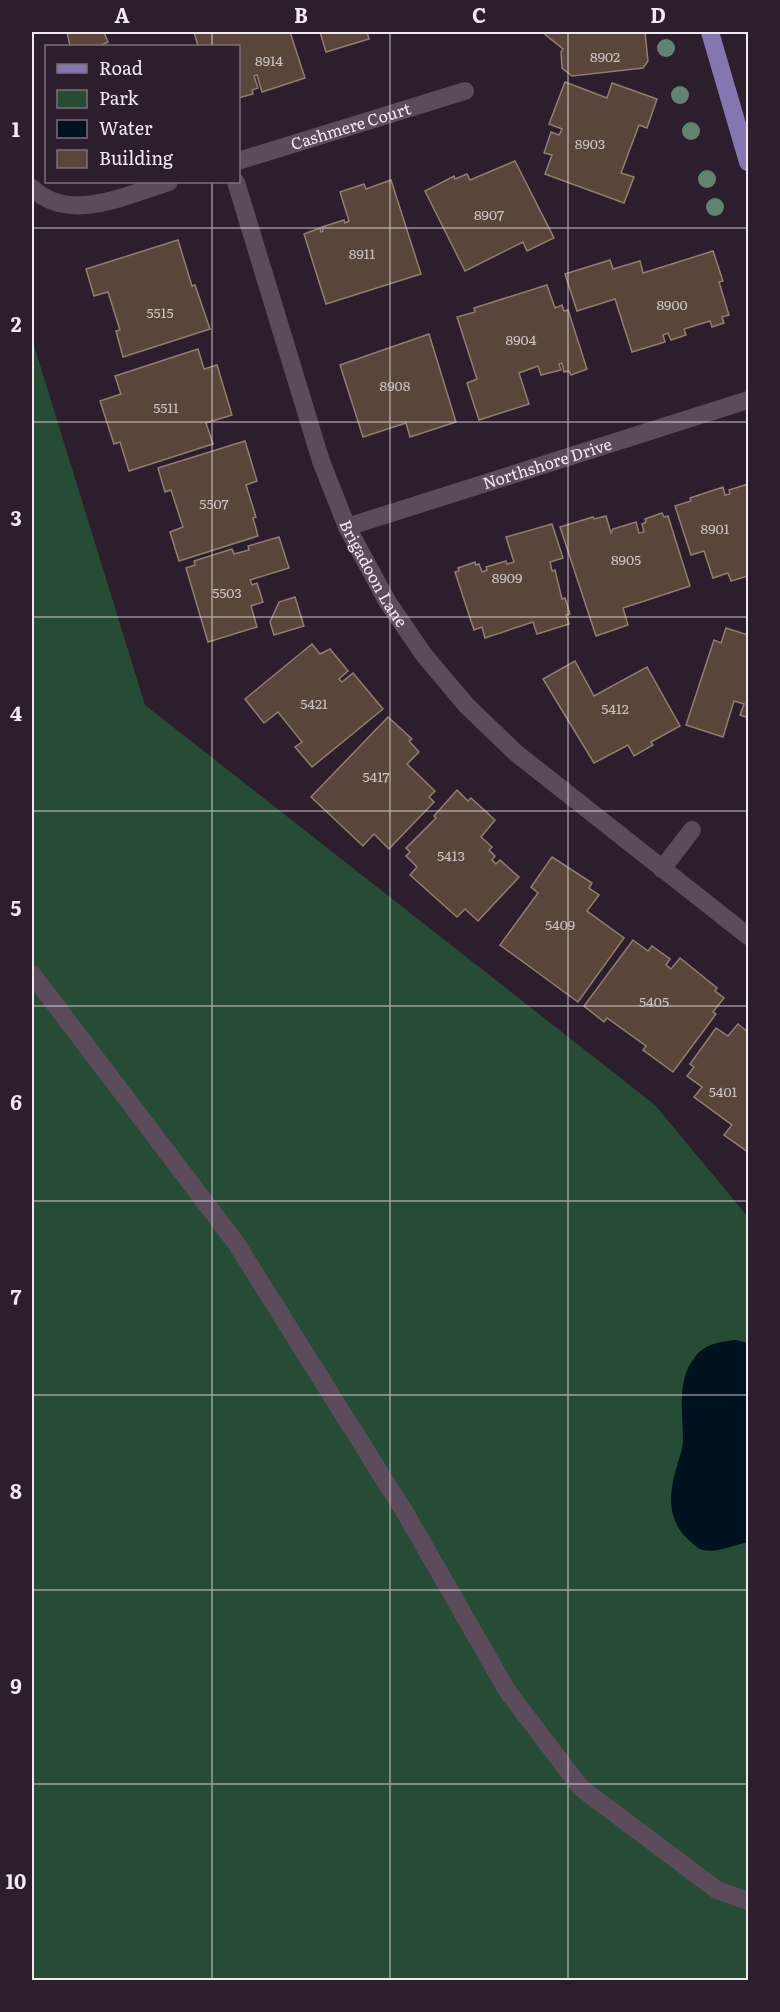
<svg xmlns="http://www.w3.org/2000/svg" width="780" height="2012" font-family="Literata,serif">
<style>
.green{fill:#274c35}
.water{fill:#001120}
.building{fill:#59453a;stroke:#937d71;stroke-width:1.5}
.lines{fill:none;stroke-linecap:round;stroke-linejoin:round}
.minor{stroke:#5b4b5b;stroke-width:18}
.major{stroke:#8676af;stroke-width:18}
.tree{fill:#60846f}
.grid{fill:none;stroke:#f3e9f3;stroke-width:1.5;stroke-opacity:0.55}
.labels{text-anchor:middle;stroke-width:4.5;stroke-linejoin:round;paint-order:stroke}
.number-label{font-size:14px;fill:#ccc0c5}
.street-label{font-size:16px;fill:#f3e9f3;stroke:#2c1e2c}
.neatline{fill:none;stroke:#f3e9f3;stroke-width:2}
.grid-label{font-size:20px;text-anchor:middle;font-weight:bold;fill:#f3e9f3}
</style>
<rect width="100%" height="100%" fill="#2c1e2c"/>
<polygon class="green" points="32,339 145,705 655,1105 748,1217 748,1980 32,1980"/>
<path class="water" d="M736,1340L748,1343V1542C735,1545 717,1553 703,1550C699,1550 696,1546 692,1543C672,1527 668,1506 673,1482C675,1469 682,1454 683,1441C683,1414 676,1380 695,1357C706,1343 720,1342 736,1340Z"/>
<g class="building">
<polygon points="67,32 104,32 108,42 99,46 70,46"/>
<polygon points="194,32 290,32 305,78 262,92 257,75 254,76 258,88 252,90 253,94 238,98 238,46 198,46"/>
<polygon points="320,32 367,32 369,39 326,52"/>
<polygon points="542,32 645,32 648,61 643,68 572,76 562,68 561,52 563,49"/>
<polygon points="565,82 607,98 612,83 657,99 647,128 639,125 621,173 634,177 624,203 545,174 552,155 544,153 551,132 559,135 562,129 549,124"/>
<polygon points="515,161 554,238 527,251 523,242 465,271 425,191 454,176 455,179 467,174 470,180"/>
<polygon points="391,180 421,274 326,304 304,234 320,228 321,232 323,231 322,227 344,220 345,223 349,221 340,192 364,184 366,189"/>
<polygon points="178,240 192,286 195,285 210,329 123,357 116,331 120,330 108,292 94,296 86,269"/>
<polygon points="713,251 723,281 719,282 729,315 722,317 724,323 712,327 710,321 684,329 686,335 671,340 668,333 663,335 665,342 632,352 615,299 577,311 565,274 610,260 613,269 640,261 643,273"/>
<polygon points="547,285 555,308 562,305 564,311 568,310 587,369 571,375 569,371 564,372 562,363 559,364 561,370 541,375 538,366 519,373 529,404 479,420 467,383 477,379 457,317 475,312 474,308"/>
<polygon points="429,334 456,422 410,437 406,423 363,437 340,365"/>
<polygon points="198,349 204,369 217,365 232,415 206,423 213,444 129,471 120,442 114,444 100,401 121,394 115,376"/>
<polygon points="245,441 257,481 246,485 256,517 253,518 258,536 179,561 170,532 183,527 171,490 165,492 158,468"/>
<polygon points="748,484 748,576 731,581 728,573 713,578 704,551 691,555 675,506 691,501 690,498 723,487 725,495 730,494 729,490"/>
<polygon points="662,513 664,517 668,516 690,586 623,608 628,625 596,636 560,527 593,517 594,519 606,516 611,533 613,529 636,522 639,533 644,532 642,524 646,522 645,519"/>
<polygon points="552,524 563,558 550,562 552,571 555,570 562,599 565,598 570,614 566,615 569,624 537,634 533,622 485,638 482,627 474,630 455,572 459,571 458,568 475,562 476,565 479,564 482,572 487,570 486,567 506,561 507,564 514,562 506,537"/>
<polygon points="279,537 289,568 250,580 252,585 257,583 263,602 251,606 257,627 208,642 186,568 195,565 194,561 232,549 234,554 249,550 248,546"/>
<polygon points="295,597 304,626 274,635 270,622 279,602"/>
<polygon points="726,628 748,635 748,718 740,715 744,704 734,701 723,737 686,725 714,640 721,643"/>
<polygon points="312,644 320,654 330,649 348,671 339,679 342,682 353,673 383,709 312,767 295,747 302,742 278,712 264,723 245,699"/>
<polygon points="575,661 594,696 647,667 680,726 651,742 653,745 634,756 628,745 594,763 543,679"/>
<polygon points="388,717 412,739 409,741 419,752 407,764 435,791 429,797 434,802 389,849 374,834 363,846 311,797"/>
<polygon points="457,790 468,801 471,798 495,820 481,837 492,847 489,850 495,856 492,860 496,864 500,860 519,877 478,921 465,909 457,917 410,875 417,867 406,856 410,852 406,848 436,818 434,816"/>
<polygon points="552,857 592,883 589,888 599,895 587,911 624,938 578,1002 500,945 538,893 531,887"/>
<polygon points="633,940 648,951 652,946 670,959 666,965 671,969 680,958 717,988 715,991 724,998 713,1012 716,1014 673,1072 643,1050 646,1046 607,1018 604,1022 584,1006"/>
<polygon points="738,1024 748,1032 748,1152 724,1135 732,1125 694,1097 702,1087 687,1076 694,1067 690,1064 716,1028 728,1036"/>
</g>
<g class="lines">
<g class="minor">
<path id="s1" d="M238,161L465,91"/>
<path id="s2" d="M236,182L321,461L347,527L387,601L424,655L467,706L516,753L748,936"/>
<path d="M32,188C70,224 125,195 169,182"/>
<path id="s3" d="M347,527L748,400"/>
<polyline points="662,869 692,830"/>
<polyline points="32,974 236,1243 407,1516 508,1692 581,1788 717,1890 748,1901"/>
</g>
<polyline class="major" points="710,32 748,162"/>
</g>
<g class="tree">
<circle cx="666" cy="48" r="9"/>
<circle cx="680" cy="95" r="9"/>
<circle cx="691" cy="131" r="9"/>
<circle cx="707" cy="179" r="9"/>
<circle cx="715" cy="207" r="9"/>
</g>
<path class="grid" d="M212,32V46M390,32V1980M568,32V1980M212,182V1980M32,228H748M32,422H748M32,617H748M32,811H748M32,1006H748M32,1201H748M32,1395H748M32,1590H748M32,1784H748"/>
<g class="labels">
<g class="number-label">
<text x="605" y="62">8902</text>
<text x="269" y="66">8914</text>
<text x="590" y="149">8903</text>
<text x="489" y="220">8907</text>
<text x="362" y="259">8911</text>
<text x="672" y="310">8900</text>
<text x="160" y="318">5515</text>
<text x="521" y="345">8904</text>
<text x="395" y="391">8908</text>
<text x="166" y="413">5511</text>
<text x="214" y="509">5507</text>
<text x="715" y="534">8901</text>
<text x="626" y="565">8905</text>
<text x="507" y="583">8909</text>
<text x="227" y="598">5503</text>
<text x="314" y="709">5421</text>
<text x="615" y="714">5412</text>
<text x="376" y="782">5417</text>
<text x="451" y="861">5413</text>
<text x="560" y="930">5409</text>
<text x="654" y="1007">5405</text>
<text x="723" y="1097">5401</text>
</g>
<g class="street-label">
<text dy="6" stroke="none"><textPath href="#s1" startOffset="118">Cashmere Court</textPath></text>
<text dy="6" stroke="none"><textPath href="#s3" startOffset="210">Northshore Drive</textPath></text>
<text dy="6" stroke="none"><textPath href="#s2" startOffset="416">Brigadoon Lane</textPath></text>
</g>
</g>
<rect width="780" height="2012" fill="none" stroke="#2c1e2c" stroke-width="66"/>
<rect x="45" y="45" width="195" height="138" fill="#2c1e2c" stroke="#7c6f7c" stroke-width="1.5"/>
<rect x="57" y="64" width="30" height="9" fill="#8676af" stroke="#7c6f7c" stroke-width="1.5"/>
<text x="99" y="75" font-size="18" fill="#f3e9f3">Road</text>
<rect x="57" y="90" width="30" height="18" fill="#274c35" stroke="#7c6f7c" stroke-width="1.5"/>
<text x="99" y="105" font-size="18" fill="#f3e9f3">Park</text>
<rect x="57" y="120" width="30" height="18" fill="#001120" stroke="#7c6f7c" stroke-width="1.5"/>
<text x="99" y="135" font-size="18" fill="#f3e9f3">Water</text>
<rect x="57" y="150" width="30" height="18" fill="#59453a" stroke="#7c6f7c" stroke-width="1.5"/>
<text x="99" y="165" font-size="18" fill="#f3e9f3">Building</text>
<rect x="33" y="33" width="714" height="1946" class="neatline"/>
<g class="grid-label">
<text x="122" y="23">A</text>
<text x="301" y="23">B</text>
<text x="479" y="23">C</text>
<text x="658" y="23">D</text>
<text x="16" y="137">1</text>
<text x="16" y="332">2</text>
<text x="16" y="526">3</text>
<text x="16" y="721">4</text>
<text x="16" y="916">5</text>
<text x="16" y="1110">6</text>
<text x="16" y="1305">7</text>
<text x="16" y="1499">8</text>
<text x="16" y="1694">9</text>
<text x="16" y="1889">10</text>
</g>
</svg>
